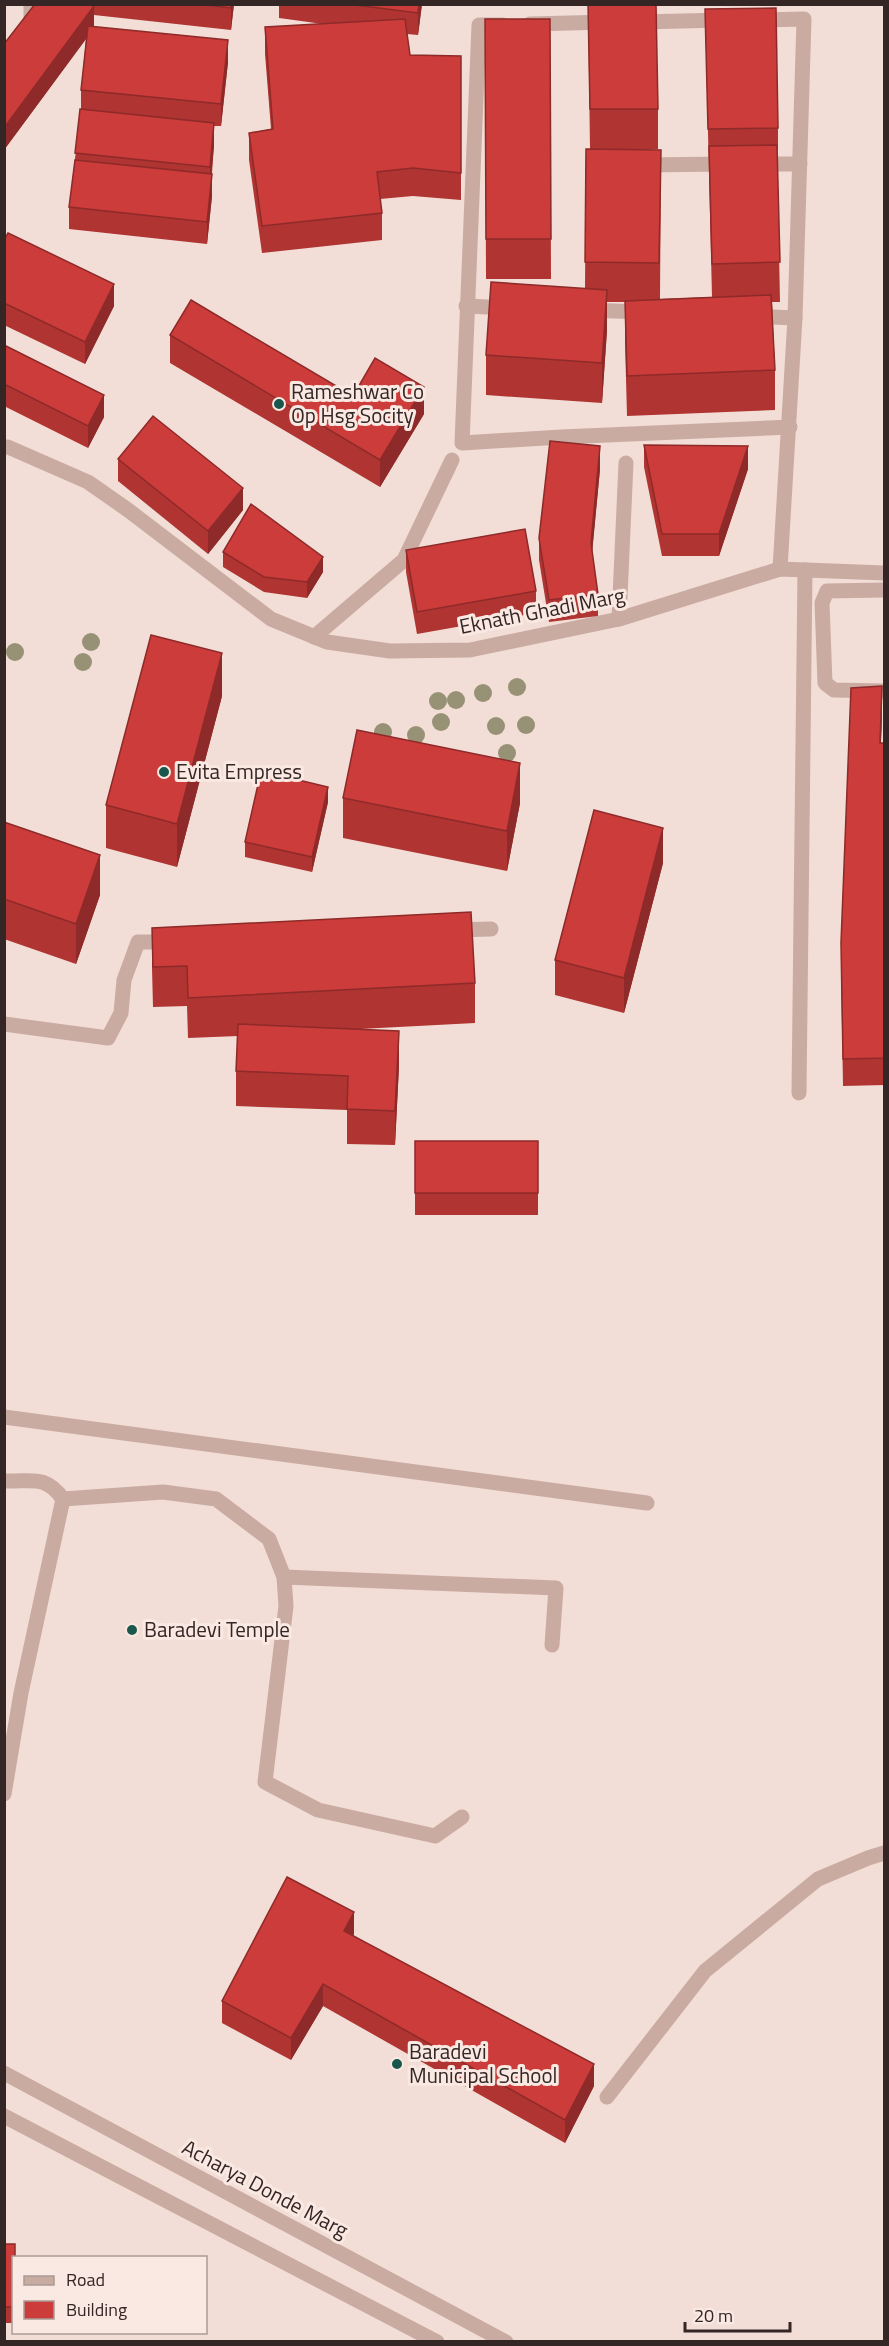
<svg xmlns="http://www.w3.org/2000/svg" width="889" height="2346" font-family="'Titillium Web',sans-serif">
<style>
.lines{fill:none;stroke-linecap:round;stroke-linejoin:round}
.service{stroke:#caaba2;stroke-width:15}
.minor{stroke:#caaba2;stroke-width:15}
.tertiary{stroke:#caaba2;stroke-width:15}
.tree{fill:#979276}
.wall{fill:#af3432}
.shaded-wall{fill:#8e2a29}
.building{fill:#cb3c3a;stroke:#8e2a29;stroke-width:1.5}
.poi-dot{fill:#19564c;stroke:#f9e9e2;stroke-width:2}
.labels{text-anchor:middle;stroke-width:6;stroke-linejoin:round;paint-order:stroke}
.poi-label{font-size:21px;fill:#342625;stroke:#f9e9e2;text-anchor:start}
.street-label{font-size:21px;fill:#342625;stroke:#f9e9e2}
</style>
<rect width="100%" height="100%" fill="#f2ded6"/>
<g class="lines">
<g class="service">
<polyline points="758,20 804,19 795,318 780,569"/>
<polyline points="638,22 725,20"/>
<polyline points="530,24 608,22"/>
<polyline points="503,25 479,25 462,443 561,437 790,427"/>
<polyline points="758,164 800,164"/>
<polyline points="641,165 728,164"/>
<polyline points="466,306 508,308"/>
<polyline points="586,310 643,312"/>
<polyline points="754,316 795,318"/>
<polyline points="314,637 404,560 452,460"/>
</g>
<g class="minor">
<polyline points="4,56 31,23 31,4"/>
<polyline points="4,447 8,447 88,482 128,510 271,619 327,642 390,651 470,650 619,619 780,569 884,573"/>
<polyline points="884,590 827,591 822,603 825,683 834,690 884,691"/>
<polyline points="619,619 626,463"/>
<polyline points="454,930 491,929"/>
<polyline points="4,1024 108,1038 121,1013 124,980 138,942 172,942"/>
<polyline points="799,1093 805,570"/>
<polyline points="4,1417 647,1503"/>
<path d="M4,1481C32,1482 45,1474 63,1499L21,1693L4,1794"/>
<polyline points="63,1499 163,1492 216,1499 269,1539 284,1577 286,1606 265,1782 318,1810 435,1836 462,1817"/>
<polyline points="284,1577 556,1588 552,1645"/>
<polyline points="607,2097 705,1971 818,1879 868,1858 884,1853"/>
</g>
<g class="tertiary">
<polyline points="4,2073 506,2342"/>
<polyline points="4,2116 437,2342"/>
</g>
</g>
<g class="tree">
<circle cx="91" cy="642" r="9"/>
<circle cx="15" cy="652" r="9"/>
<circle cx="83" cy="662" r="9"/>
<circle cx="517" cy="687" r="9"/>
<circle cx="483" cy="693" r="9"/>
<circle cx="456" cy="700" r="9"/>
<circle cx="438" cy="701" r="9"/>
<circle cx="441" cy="722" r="9"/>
<circle cx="526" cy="725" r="9"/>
<circle cx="496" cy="726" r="9"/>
<circle cx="383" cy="732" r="9"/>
<circle cx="416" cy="735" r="9"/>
<circle cx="507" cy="753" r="9"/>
</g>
<g class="wall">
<polygon points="94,4 234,4 231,30 94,15"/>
<polygon points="279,4 422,4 418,35 407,34 410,55 461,56 461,200 413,196 380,199 382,213 382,240 262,253 249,160 249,133 271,129 265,54 265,27 323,24 279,18"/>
<polygon points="588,4 658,109 658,149 620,149 661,150 660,299 712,297 705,9 778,128 778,150 777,150 780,302 772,302 775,370 775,410 627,416 625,341 625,302 607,302 607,330 602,403 486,395 486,355 585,288 586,149 590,149"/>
<polygon points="485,19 550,19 551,279 486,279"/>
<polygon points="94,27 228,62 221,126 214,126 214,145 212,173 212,196 207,244 69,229 69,207 81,110 81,90 86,39 4,150 4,44"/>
<polygon points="4,240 114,306 85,364 4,325"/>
<polygon points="170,335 353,396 424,414 380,487 170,363"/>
<polygon points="4,345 104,417 88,448 4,406"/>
<polygon points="644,445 748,469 719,556 662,556 644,467"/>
<polygon points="118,459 243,510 208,554 118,481"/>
<polygon points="600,469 592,551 598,594 598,616 549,622 539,560 539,538"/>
<polygon points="406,550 536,591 536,613 417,634 406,572"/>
<polygon points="223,552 323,572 307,598 264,592 223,567"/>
<polygon points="222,696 177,867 106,848 106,805"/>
<polygon points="882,713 881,743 885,743 885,1085 843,1086 841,971"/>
<polygon points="343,798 520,803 507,871 343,838"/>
<polygon points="328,802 312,872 245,857 245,842"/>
<polygon points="4,822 100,895 76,964 4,939"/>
<polygon points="663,863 624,1013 555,995 555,960"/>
<polygon points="152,928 475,983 475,1023 360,1029 399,1066 395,1145 347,1144 347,1110 236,1106 236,1071 238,1036 188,1038 187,1006 153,1007 152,968"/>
<rect x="415" y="1141" width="123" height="74"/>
<polygon points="354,1934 353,1935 594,2086 565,2143 323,2006 291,2060 222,2023 222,2001"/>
<polygon points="4,2244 15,2258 14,2258 13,2323 4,2323"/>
</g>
<g class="shaded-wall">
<polygon points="231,4 234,4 231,30"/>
<polygon points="419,4 422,4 418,35 418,13"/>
<polygon points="94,6 94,28 4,150 4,128"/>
<polygon points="228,40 228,62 221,126 221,104"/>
<polygon points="214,123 214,145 210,189 210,167"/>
<polygon points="212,174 212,196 207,244 207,222"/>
<polygon points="114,284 114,306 85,364 85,342"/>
<polygon points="607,290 607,330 602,403 602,363"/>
<polygon points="424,387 424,414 380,487 380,460"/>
<polygon points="104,395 104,417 88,448 88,426"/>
<polygon points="600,446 600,469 591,565 591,543"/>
<polygon points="748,446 748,469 719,556 719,534"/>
<polygon points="243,488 243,510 208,554 208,531"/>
<polygon points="323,557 323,572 307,598 307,582"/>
<polygon points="222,653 222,696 177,867 177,824"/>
<polygon points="882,686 882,713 880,770 880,743"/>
<polygon points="520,763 520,803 507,871 507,831"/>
<polygon points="328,787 328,802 312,872 312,857"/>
<polygon points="663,828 663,863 624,1013 624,978"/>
<polygon points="100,855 100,895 76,964 76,924"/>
<polygon points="399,1031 399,1066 395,1145 395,1111"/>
<polygon points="354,1912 354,1934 344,1953 344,1931"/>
<polygon points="323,1984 323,2006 291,2060 291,2038"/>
<polygon points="594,2064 594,2086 565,2143 565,2120"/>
</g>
<g class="building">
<polygon points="35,4 87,4 94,6 4,128 4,44"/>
<polygon points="197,4 231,4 231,8"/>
<polygon points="347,4 419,4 418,13"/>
<polygon points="588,4 656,4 658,109 590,109"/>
<polygon points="776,8 778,128 708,129 705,9"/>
<polygon points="405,19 410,55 461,56 461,173 413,168 377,172 382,213 262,226 249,133 273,129 265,27"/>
<polygon points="485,19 550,19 551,239 486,239"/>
<polygon points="88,26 228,40 221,104 81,90"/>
<polygon points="80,109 214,123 210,167 75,153"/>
<polygon points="777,145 780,262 712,264 709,146"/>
<polygon points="586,149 661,150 659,263 585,262"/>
<polygon points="75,160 212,174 207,222 69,207"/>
<polygon points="8,233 114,284 85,342 4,303 4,240"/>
<polygon points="491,282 607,290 602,363 486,355"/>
<polygon points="771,295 775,370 627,376 625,301"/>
<polygon points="191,300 353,396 375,358 424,387 380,460 170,335"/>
<polygon points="4,345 104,395 88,426 4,384"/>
<polygon points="153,416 243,488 208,531 118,459"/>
<polygon points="550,441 600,446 591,543 598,594 549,600 539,538"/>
<polygon points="644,445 748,446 719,534 662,534"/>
<polygon points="251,504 323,557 307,582 264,577 223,552"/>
<polygon points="525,529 536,591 417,612 406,550"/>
<polygon points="151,635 222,653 177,824 106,805"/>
<polygon points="882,686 880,743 885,743 885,1058 843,1059 841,943 851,688"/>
<polygon points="357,730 520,763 507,831 343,798"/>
<polygon points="261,771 328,787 312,857 245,842"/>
<polygon points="594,810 663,828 624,978 555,960"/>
<polygon points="4,822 100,855 76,924 4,899"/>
<polygon points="471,912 475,983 188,998 187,966 153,967 152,928"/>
<polygon points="238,1024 399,1031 395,1111 347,1109 348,1076 236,1071"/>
<rect x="415" y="1141" width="123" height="52"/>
<polygon points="287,1877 354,1912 344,1931 594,2064 565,2120 323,1984 291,2038 222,2001"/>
<polygon points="4,2244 15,2244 15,2258 14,2258 13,2307 4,2307"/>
</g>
<g class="poi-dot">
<circle cx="279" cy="404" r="6"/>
<circle cx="164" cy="772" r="6"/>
<circle cx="132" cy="1630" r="6"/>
<circle cx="397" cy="2064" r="6"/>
</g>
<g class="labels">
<g class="poi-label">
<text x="291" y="399">Rameshwar Co<tspan x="291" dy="24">Op Hsg Socity</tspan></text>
<text x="176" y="779">Evita Empress</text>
<text x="144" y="1637">Baradevi Temple</text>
<text x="409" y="2059">Baradevi<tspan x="409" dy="24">Municipal School</tspan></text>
</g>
<g class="street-label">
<text transform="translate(542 611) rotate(-11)" y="7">Eknath Ghadi Marg</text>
<text transform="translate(265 2189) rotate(28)" y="7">Acharya Donde Marg</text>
</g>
</g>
<rect width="889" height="2346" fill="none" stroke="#342625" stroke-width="12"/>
<rect x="12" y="2256" width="195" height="78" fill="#f9e9e2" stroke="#aa9b96" stroke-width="1.5"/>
<rect x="24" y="2276" width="30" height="9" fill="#caaba2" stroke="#aa9b96" stroke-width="1.5"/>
<text x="66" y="2286" font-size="18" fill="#342625">Road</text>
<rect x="24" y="2301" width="30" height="18" fill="#cb3c3a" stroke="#aa9b96" stroke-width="1.5"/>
<text x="66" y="2316" font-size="18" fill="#342625">Building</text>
<path d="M685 2322v9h105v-9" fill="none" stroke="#342625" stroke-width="3"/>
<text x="694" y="2322" font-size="18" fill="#342625" stroke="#f9e9e2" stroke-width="4.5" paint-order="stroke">20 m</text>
</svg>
